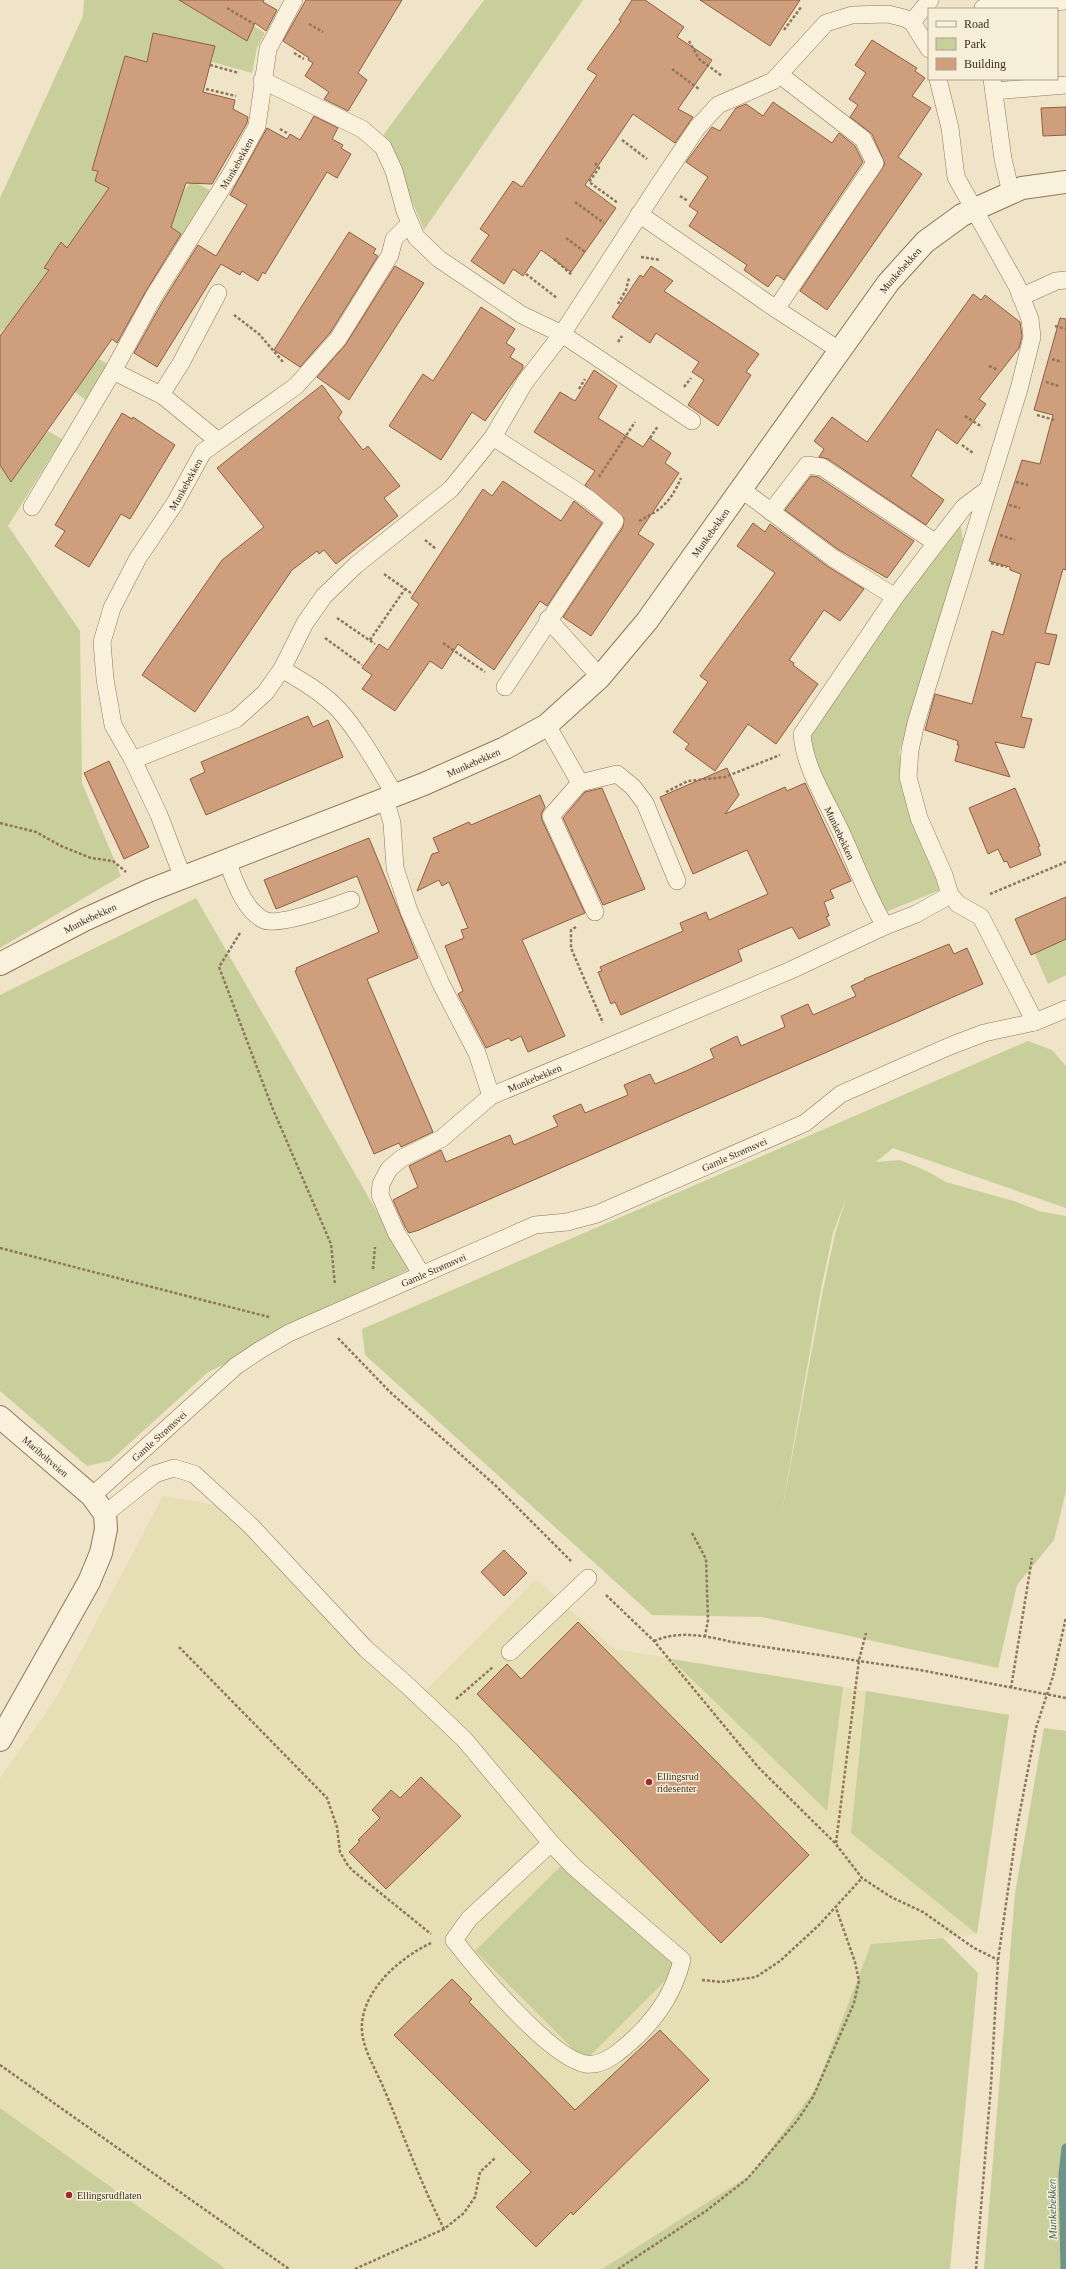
<svg xmlns="http://www.w3.org/2000/svg" width="1066" height="2269" font-family="Georgia,serif">
<style>
.farmland{fill:#e6deb5}
.green{fill:#c9cf9b;fill-rule:evenodd}
.lines{fill:none;stroke-linecap:round;stroke-linejoin:round}
.stream{stroke:#6f938a;stroke-width:9}
.building{fill:#cf9f7d;stroke:#8d5f41}
.service-casing{stroke:#8d765c;stroke-width:18}
.minor-casing{stroke:#8d765c;stroke-width:24}
.path{stroke:#8d765c;stroke-width:2.5;stroke-dasharray:3 2;stroke-linecap:butt}
.service{stroke:#faf1dc;stroke-width:17}
.minor{stroke:#faf1dc;stroke-width:22}
.poi-dot{fill:#9e2a2b;stroke:#f7eed8;stroke-width:1.5}
.labels{text-anchor:middle;stroke-width:3;stroke-linejoin:round;paint-order:stroke}
.street-label{font-size:10px;fill:#3d2e20;stroke:#f7eed8}
.poi-label{font-size:10px;fill:#3d2e20;stroke:#f7eed8;text-anchor:start}
.water-label{font-size:11px;font-style:italic;fill:#2f5d5a;stroke:#f7eed8}
</style>
<rect width="100%" height="100%" fill="#f0e4c8"/>
<polygon class="farmland" points="163,1496 217,1505 413,1703 536,1579 615,1649 1009,1715 977,1934 871,1944 816,2088 752,2174 602,2269 226,2269 0,2108 0,1778 56,1698"/>
<g class="green">
<polygon points="84,0 179,0 203,14 252,25 265,33 257,48 252,73 212,62 215,47 154,33 147,62 125,57 92,170 98,171 95,181 174,218 184,191 190,183 196,183 210,190 176,245 152,229 151,232 102,198 67,248 61,243 45,268 49,270 30,295 40,300 80,351 96,363 99,359 108,364 86,400 66,386 13,336 4,328 0,333 0,198 83,16"/>
<polygon points="484,0 583,0 424,230 384,134"/>
<polygon points="30,427 44,436 48,431 62,439 8,526 80,631 82,783 121,876 0,948 0,465 11,482 28,459 12,447"/>
<polygon points="960,522 963,540 899,753 908,802 942,889 874,917 801,746 951,526"/>
<polygon points="196,898 410,1269 207,1373 110,1461 87,1466 0,1391 0,995"/>
<polygon points="1066,938 1066,975 1048,984 1034,952"/>
<path d="M1028,1041L1052,1050L1066,1066V1208L893,1148L876,1162L900,1160L927,1171L946,1182L1017,1202L1039,1211L1066,1216V1491L1054,1540L1017,1585L998,1668L762,1617L652,1615L365,1355L362,1329ZM846,1198L835,1234L823,1290L779,1527L821,1289L833,1233Z"/>
<polygon points="671,1659 843,1687 827,1811"/>
<polygon points="866,1691 1009,1715 977,1934 851,1833"/>
<polygon points="1044,1728 1066,1731 1066,2269 984,2269 1015,1893"/>
<polygon points="570,1857 679,1967 585,2061 475,1951"/>
<polygon points="943,1938 978,1973 950,2269 602,2269 752,2174 816,2088 871,1944"/>
<polygon points="0,2108 226,2269 0,2269"/>
</g>
<g class="lines">
<polyline class="stream" points="1065,2269 1063,2174 1066,2148"/>
</g>
<g class="building">
<polygon points="179,0 264,0 263,2 277,10 266,31 255,23 247,41"/>
<polygon points="306,0 402,0 358,73 367,80 348,111 324,99 329,92 305,76 313,63 308,60 309,58 283,41"/>
<polygon points="632,0 645,0 684,27 677,37 712,60 678,109 693,117 675,143 633,114 585,185 616,208 571,272 541,250 523,276 513,269 504,284 471,261 489,235 480,229 513,181 522,187 564,125 597,75 587,69 621,21 619,20"/>
<polygon points="700,0 800,0 770,46"/>
<polygon points="153,33 215,46 203,92 235,100 233,109 248,117 247,123 212,184 186,183 171,227 181,234 146,291 117,343 112,339 11,482 0,465 0,336 49,270 44,268 61,242 67,248 109,188 95,181 98,171 92,170 125,56 147,62"/>
<polygon points="872,40 917,68 915,71 925,78 912,96 931,108 898,157 922,174 827,310 800,291 885,164 872,134 850,117 858,105 849,99 866,73 855,65"/>
<polygon points="773,102 832,143 839,133 855,146 863,162 784,280 777,275 768,287 744,270 747,265 689,226 698,212 689,206 708,177 686,162 712,127 720,131 736,108 746,104 763,116"/>
<polygon points="1066,107 1066,135 1043,136 1041,108"/>
<polygon points="314,116 338,128 332,139 343,145 341,148 351,154 337,178 327,172 265,274 263,272 258,281 242,271 240,275 221,264 157,367 134,353 163,301 198,245 216,256 247,205 230,195 267,128 287,139 290,134 300,140"/>
<polygon points="349,232 376,249 373,253 378,256 330,333 300,367 274,350"/>
<polygon points="395,266 424,283 349,400 317,377 346,344"/>
<polygon points="651,266 673,281 664,291 759,354 746,372 751,375 718,426 688,405 704,380 692,372 699,362 656,333 650,343 612,317 640,275 643,277"/>
<polygon points="973,294 981,300 985,295 1020,322 1022,336 1019,348 979,399 986,404 957,444 937,429 911,476 944,500 926,525 828,459 819,457 824,449 814,441 832,417 867,442"/>
<polygon points="481,307 515,329 506,343 515,349 510,357 523,365 523,368 485,421 472,412 441,460 389,426 423,374 433,381"/>
<polygon points="1060,318 1066,319 1066,570 1063,569 1045,633 1057,635 1049,665 1036,662 1021,717 1032,719 1024,748 995,742 1010,777 955,761 959,745 957,745 958,741 925,730 935,694 972,704 992,631 1003,635 1021,574 1010,570 1010,567 989,561 1022,460 1040,464 1053,415 1034,410"/>
<polygon points="594,370 617,386 598,418 643,447 649,438 671,453 665,463 679,473 638,534 654,544 591,636 563,617 623,527 624,518 585,485 595,471 534,432 560,392 575,401"/>
<polygon points="322,385 342,412 338,418 363,450 368,446 400,486 384,498 398,516 336,564 324,550 319,554 317,551 292,570 195,712 142,675 222,560 264,527 217,468"/>
<polygon points="122,413 132,419 133,417 175,445 130,519 121,514 89,567 55,546 65,531 55,525"/>
<polygon points="811,476 818,477 914,541 887,578 839,550 785,510"/>
<polygon points="503,481 561,521 574,501 602,523 547,606 540,601 494,670 458,644 442,669 430,661 395,711 362,689 372,675 362,668 379,644 388,650 419,604 411,598 483,489 492,496"/>
<polygon points="753,523 765,532 770,524 827,566 864,589 840,621 824,610 789,660 794,663 793,665 818,684 776,744 748,724 715,771 685,749 689,744 673,732 708,682 700,676 775,573 737,546"/>
<polygon points="308,716 313,727 328,720 343,757 206,815 190,779 205,772 201,762"/>
<polygon points="109,761 149,847 124,859 84,773"/>
<polygon points="727,768 739,795 725,814 785,787 787,791 805,783 851,881 830,890 834,898 824,902 829,916 826,917 830,925 799,939 792,927 738,950 742,961 621,1015 615,1002 611,1004 598,972 602,971 600,967 683,931 680,923 706,912 709,920 768,894 747,850 693,874 660,797"/>
<polygon points="602,788 645,889 603,905 563,818 585,792"/>
<polygon points="1015,788 1040,846 1038,847 1041,855 1010,868 1007,861 1004,862 998,849 988,854 969,808"/>
<polygon points="540,795 545,807 541,814 542,820 585,913 522,940 565,1036 528,1052 521,1036 511,1041 509,1038 486,1048 458,994 463,991 445,946 464,938 461,930 468,928 449,882 442,886 439,880 417,891 432,854 439,852 433,838 469,822 471,825"/>
<polygon points="369,838 418,958 367,979 433,1132 401,1147 399,1143 374,1154 295,971 297,970 296,968 379,932 357,876 276,909 264,880"/>
<polygon points="1066,897 1066,939 1031,955 1015,919"/>
<polygon points="949,944 954,954 967,948 983,984 419,1230 409,1233 405,1227 393,1200 418,1187 409,1166 441,1150 446,1162 510,1135 514,1145 558,1126 553,1116 581,1104 585,1113 628,1095 624,1085 650,1074 655,1084 686,1071 714,1058 710,1049 737,1036 741,1046 785,1027 781,1016 808,1004 813,1015 856,996 851,986 865,980 864,979"/>
<polygon points="504,1550 527,1573 504,1596 481,1572"/>
<polygon points="578,1622 809,1855 721,1943 477,1694 507,1664 521,1679"/>
<polygon points="421,1777 461,1816 386,1889 349,1852 360,1841 358,1840 380,1818 372,1810 391,1790 400,1798"/>
<polygon points="452,1979 472,1999 469,2002 575,2110 660,2030 709,2080 573,2215 571,2212 536,2247 496,2207 531,2172 394,2035"/>
</g>
<g class="lines">
<g class="service-casing">
<g id="service">
<polyline points="983,8 1066,1"/>
<polyline points="912,22 930,0"/>
<polyline points="780,75 863,139 875,163 776,309 839,350"/>
<polyline points="938,79 950,128 956,177 1017,286 1030,319 1032,337 1019,389 916,723 910,750 908,777 919,818 944,875 950,895 958,904 981,917 1035,1022"/>
<polyline points="992,79 1003,159 1011,193"/>
<polyline points="262,80 362,129 383,147 394,171 405,211 416,237 439,259 522,315 562,334 692,421"/>
<polyline points="994,91 1066,85"/>
<polyline points="639,214 776,309"/>
<polyline points="1021,297 1056,281 1066,280"/>
<polyline points="113,371 163,396 217,440"/>
<polyline points="163,396 162,393 181,363 218,293"/>
<polyline points="493,437 589,499 615,521 505,687"/>
<polyline points="741,489 833,558 895,597"/>
<path id="s1" d="M32,507L113,371L154,296L232,172L257,126L268,49L294,0"/>
<polyline points="771,512 807,465 822,467 936,543"/>
<polyline points="548,619 600,677"/>
<path d="M282,669C302,681 323,693 339,710C359,732 380,770 395,795"/>
<polyline points="547,725 580,783 551,816 595,912"/>
<polyline points="133,760 236,719 265,693 282,669 305,623 324,596 356,565 451,489 493,437 525,382 562,334 660,183 697,128 718,105 773,81 826,23 852,15 888,14 904,18 912,22 929,49"/>
<polyline points="580,783 617,774 633,787 645,803 677,881"/>
<polyline points="385,799 392,823 395,868 409,911 441,984 477,1053 491,1096"/>
<path d="M227,861C235,881 243,909 264,920C278,927 335,906 351,900"/>
<path id="s2" d="M183,878L159,815L133,760L113,725L105,679L102,642L112,608L138,558L175,503L203,452L296,386L338,339L390,255L394,239L410,223"/>
<path d="M885,926C867,896 856,865 842,834C827,801 805,770 802,734L895,597L936,543L964,507L988,489"/>
<path id="s3" d="M422,1275L396,1232L380,1195L381,1184L389,1169L402,1158L441,1139L491,1096L789,971L885,926L916,914L950,895"/>
<path id="s4" d="M92,1496L236,1366L260,1350L289,1333L535,1225L567,1222L597,1214L805,1123L841,1094L950,1046L984,1033L1035,1022L1066,1009"/>
<path d="M105,1514L155,1474L174,1468L194,1474L251,1526L366,1649L407,1685L464,1739L551,1843L574,1867L682,1960C674,1991 660,2013 638,2035C625,2047 605,2067 586,2064C550,2058 477,1970 454,1940L469,1919L551,1843"/>
<polyline points="510,1652 588,1578"/>
</g>
</g>
<g class="minor-casing">
<g id="minor">
<path id="s5" d="M0,964L84,920L148,891L424,784L505,748L547,725L600,677L647,621L888,283L925,242L962,215L1022,188L1066,182"/>
<path id="s6" d="M0,1417L92,1496L105,1514L106,1529L101,1553L89,1582L0,1740"/>
</g>
</g>
<g class="path">
<polyline points="227,8 254,24"/>
<polyline points="309,24 323,32"/>
<polyline points="784,30 802,6"/>
<polyline points="689,41 699,59 722,76"/>
<polyline points="294,53 304,59"/>
<polyline points="210,65 239,73"/>
<polyline points="672,69 699,89"/>
<polyline points="206,89 236,96"/>
<polyline points="280,129 287,133"/>
<polyline points="622,140 647,159"/>
<polyline points="595,163 599,168 589,182 618,203"/>
<polyline points="680,196 688,201"/>
<polyline points="575,202 604,223"/>
<polyline points="566,238 585,252"/>
<polyline points="641,257 660,260"/>
<polyline points="554,259 572,275"/>
<polyline points="526,274 557,298"/>
<polyline points="618,304 626,290 629,278"/>
<polyline points="234,315 259,334 284,363"/>
<polyline points="1055,326 1066,329"/>
<polyline points="618,342 622,336"/>
<polyline points="1052,359 1062,362"/>
<polyline points="989,366 998,370"/>
<polyline points="1046,382 1059,386"/>
<polyline points="684,387 691,378"/>
<polyline points="579,389 585,379"/>
<polyline points="1037,415 1054,420"/>
<polyline points="965,416 982,427"/>
<polyline points="650,438 658,426"/>
<polyline points="962,445 973,453"/>
<polyline points="599,477 635,422"/>
<polyline points="1016,482 1028,485"/>
<polyline points="1009,505 1020,508"/>
<path d="M639,521C662,509 670,503 681,478"/>
<polyline points="1000,535 1015,540"/>
<polyline points="425,540 436,549"/>
<polyline points="991,563 1007,567"/>
<polyline points="384,574 411,593"/>
<polyline points="337,618 375,644"/>
<polyline points="325,638 362,665"/>
<polyline points="370,640 405,589"/>
<polyline points="443,643 485,672"/>
<polyline points="666,792 688,781 725,777 780,755"/>
<polyline points="0,823 36,832 61,846 91,858 113,861 126,872"/>
<polyline points="990,894 1066,862"/>
<polyline points="576,927 571,930 571,948 603,1023"/>
<polyline points="240,933 219,967 272,1107 331,1244 335,1285"/>
<polyline points="0,1248 269,1317"/>
<polyline points="373,1269 375,1247"/>
<polyline points="338,1338 390,1392 495,1485 571,1561"/>
<polyline points="692,1533 706,1559 708,1620 705,1636"/>
<polyline points="606,1595 654,1641 759,1768 835,1843 862,1878 891,1897 923,1912 974,1948 998,1960"/>
<path d="M654,1641C679,1630 707,1636 732,1642L920,1670L1066,1698"/>
<polyline points="179,1647 327,1798 337,1827 340,1852 347,1864 352,1870 431,1934"/>
<polyline points="1011,1688 1032,1558"/>
<polyline points="456,1699 493,1667"/>
<polyline points="836,1843 859,1660 866,1633"/>
<path d="M431,1943C401,1957 365,1988 362,2023C360,2046 376,2069 384,2089C404,2136 421,2184 444,2229"/>
<polyline points="702,1980 721,1982 756,1977 780,1961 819,1925 862,1878"/>
<polyline points="0,2065 289,2269"/>
<polyline points="355,2269 444,2229 464,2213 475,2197 480,2172 495,2158"/>
<polyline points="618,2269 706,2211 747,2179 797,2121 813,2097 854,2003 859,1981 855,1962 836,1908"/>
<polyline points="976,2269 991,2085 998,1960 1017,1827 1036,1728 1053,1676 1066,1617"/>
</g>
<use href="#service" class="service"/>
<use href="#minor" class="minor"/>
</g>
<g class="poi-dot">
<circle cx="649" cy="1782" r="4"/>
<circle cx="69" cy="2195" r="4"/>
</g>
<g class="labels">
<g class="street-label">
<text dy="4" stroke="none"><textPath href="#s1" startOffset="400">Munkebekken</textPath></text>
<text dy="4" stroke="none"><textPath href="#s5" startOffset="1175">Munkebekken</textPath></text>
<text dy="4" stroke="none"><textPath href="#s2" startOffset="432">Munkebekken</textPath></text>
<text dy="4" stroke="none"><textPath href="#s5" startOffset="851">Munkebekken</textPath></text>
<text dy="4" stroke="none"><textPath href="#s5" startOffset="515">Munkebekken</textPath></text>
<text transform="translate(840 833) rotate(65)" y="4">Munkebekken</text>
<text dy="4" stroke="none"><textPath href="#s5" startOffset="101">Munkebekken</textPath></text>
<text dy="4" stroke="none"><textPath href="#s3" startOffset="292">Munkebekken</textPath></text>
<text dy="4" stroke="none"><textPath href="#s4" startOffset="738">Gamle Strømsvei</textPath></text>
<text dy="4" stroke="none"><textPath href="#s4" startOffset="414">Gamle Strømsvei</textPath></text>
<text dy="4" stroke="none"><textPath href="#s4" startOffset="90">Gamle Strømsvei</textPath></text>
<text dy="4" stroke="none"><textPath href="#s6" startOffset="60">Mariholtveien</textPath></text>
</g>
<g class="poi-label">
<text x="657" y="1780">Ellingsrud<tspan x="657" dy="12">ridesenter</tspan></text>
<text x="77" y="2199">Ellingsrudflaten</text>
</g>
<g class="water-label">
<text transform="translate(1052 2209) rotate(-91)" y="4">Munkebekken</text>
</g>
</g>
<rect x="928" y="8" width="130" height="72" fill="#f7eed8" stroke="#ada18e"/>
<rect x="936" y="21" width="20" height="6" fill="#faf1dc" stroke="#ada18e"/>
<text x="964" y="28" font-size="12" fill="#3d2e20">Road</text>
<rect x="936" y="38" width="20" height="12" fill="#c9cf9b" stroke="#ada18e"/>
<text x="964" y="48" font-size="12" fill="#3d2e20">Park</text>
<rect x="936" y="58" width="20" height="12" fill="#cf9f7d" stroke="#ada18e"/>
<text x="964" y="68" font-size="12" fill="#3d2e20">Building</text>
</svg>
